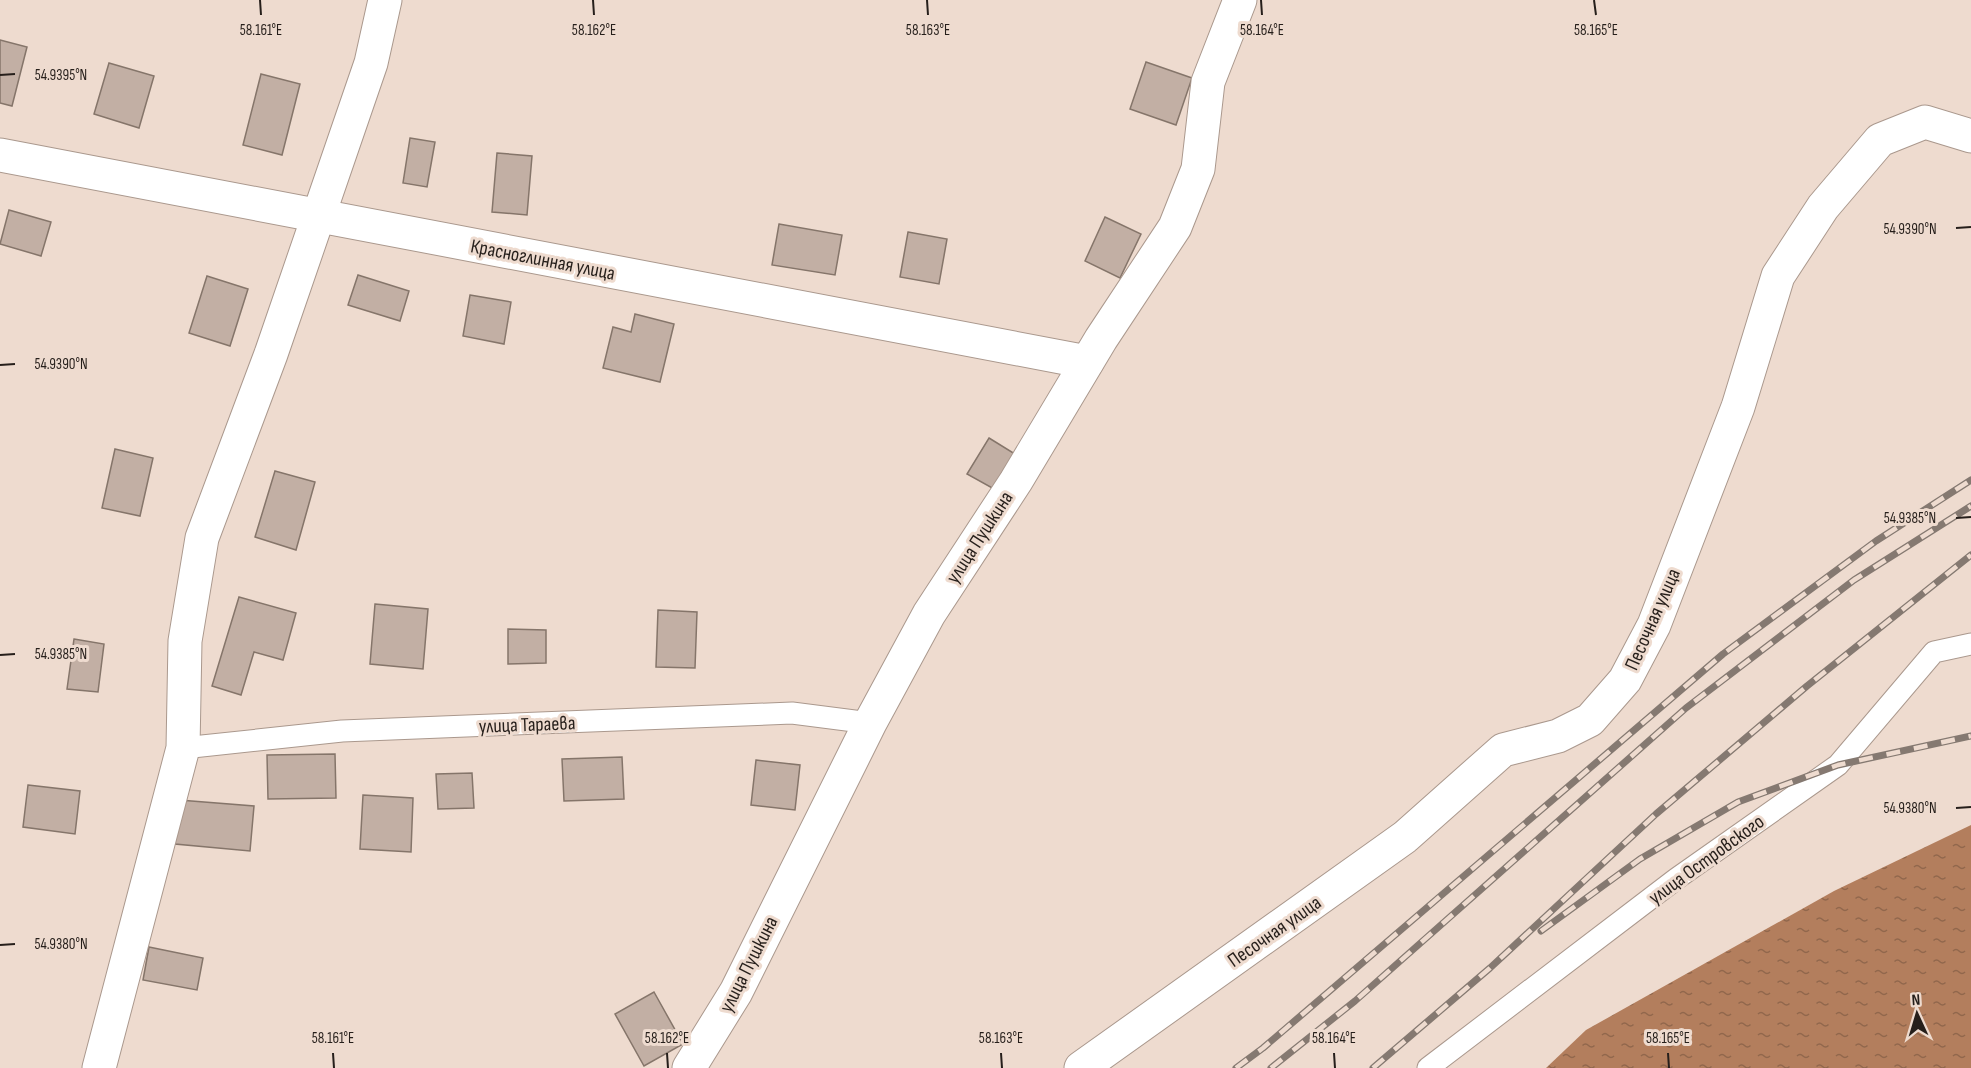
<svg xmlns="http://www.w3.org/2000/svg" width="1971" height="1068" font-family="'Sofia Sans Condensed',sans-serif">
<style>
.water{fill:url(#water-ripples)}
.building{fill:#c2afa4;stroke:#85756a;stroke-width:1.5}
.lines{fill:none;stroke-linecap:round;stroke-linejoin:round}
.lane-casing{stroke:#aa988d;stroke-width:23}
.street-casing{stroke:#aa988d;stroke-width:35}
.lane{stroke:#fff;stroke-width:21}
.street{stroke:#fff;stroke-width:33}
.rail-casing{stroke:#857971;stroke-width:7}
.rail{stroke:#eedbcf;stroke-width:4.5;stroke-dasharray:14;stroke-linecap:butt}
.ticks{fill:none;stroke:#261f1b;stroke-width:2}
.labels{text-anchor:middle;stroke-width:6;stroke-linejoin:round;paint-order:stroke}
.street-label{font-size:20px;fill:#261f1b;stroke:#eedbcf}
.ticks-label{font-size:15px;text-anchor:middle;fill:#261f1b;stroke:#eedbcf;stroke-width:6;stroke-linejoin:round;paint-order:stroke}
</style>
<defs>
<pattern id="water-ripples" width="26" height="14" patternUnits="userSpaceOnUse" patternTransform="scale(1.5)"><rect width="26" height="14" fill="#b37e5d"/><path d="M2 4q2-2 4 0t4 0M15 11q2-2 4 0t4 0" fill="none" stroke="#91674c"/></pattern>
</defs>
<rect width="100%" height="100%" fill="#eedbcf"/>
<polygon class="water" points="1971,825 1971,1068 1546,1068 1586,1030 1834,891"/>
<g class="building">
<polygon points="0,40 27,47 12,106 0,103"/>
<polygon points="1146,62 1192,78 1176,125 1130,109"/>
<polygon points="109,63 154,76 139,128 94,114"/>
<polygon points="261,74 300,84 282,155 243,145"/>
<polygon points="410,138 435,142 427,187 403,183"/>
<polygon points="497,153 532,156 527,215 492,212"/>
<polygon points="9,210 51,222 41,256 0,244"/>
<polygon points="1105,217 1141,234 1120,278 1085,261"/>
<polygon points="779,224 842,235 835,275 772,265"/>
<polygon points="908,232 947,239 939,284 900,277"/>
<polygon points="358,275 409,291 400,321 348,305"/>
<polygon points="207,276 248,289 230,346 189,333"/>
<polygon points="470,295 511,302 504,344 463,336"/>
<polygon points="635,314 674,324 660,382 603,368 613,327 631,332"/>
<polygon points="989,438 1015,454 994,489 967,474"/>
<polygon points="115,449 153,458 140,516 102,508"/>
<polygon points="275,471 315,482 296,550 255,537"/>
<polygon points="239,597 296,613 283,660 254,652 241,695 212,686"/>
<polygon points="375,604 428,609 423,669 370,664"/>
<polygon points="658,610 697,612 695,668 656,667"/>
<polygon points="508,629 546,630 546,663 508,664"/>
<polygon points="74,639 104,644 98,692 67,689"/>
<polygon points="335,754 336,798 268,799 267,755"/>
<polygon points="622,757 624,799 564,801 562,759"/>
<polygon points="756,760 800,765 795,810 751,805"/>
<polygon points="472,773 474,808 438,809 436,774"/>
<polygon points="28,785 80,791 75,834 23,827"/>
<polygon points="363,795 413,798 411,852 360,849"/>
<polygon points="179,800 254,806 250,851 175,844"/>
<polygon points="149,947 203,958 197,990 143,980"/>
<polygon points="654,992 683,1044 644,1066 615,1014"/>
</g>
<g class="lines">
<g class="lane-casing">
<g id="lane">
<polyline points="183,748 342,731 792,713 870,723"/>
<polyline points="1428,1068 1676,879 1838,765 1934,652 1971,644"/>
</g>
</g>
<g class="street-casing">
<g id="street">
<polyline points="0,155 1087,362"/>
<polyline points="99,1068 183,748 185,641 202,538 271,354 371,63 385,0"/>
<polyline points="689,1068 736,992 870,723 929,614 1016,481 1101,339 1175,227 1198,169 1208,82 1240,0"/>
<polyline points="1081,1068 1405,837 1503,750 1558,736 1590,720 1625,680 1654,625 1738,407 1778,276 1823,207 1880,140 1925,122 1971,136"/>
</g>
</g>
<use href="#lane" class="lane"/>
<use href="#street" class="street"/>
<g class="rail-casing">
<g id="rail">
<polyline points="1541,931 1640,859 1738,802 1838,765 1971,736"/>
<polyline points="1236,1068 1263,1048 1723,654 1876,541 1971,480"/>
<polyline points="1271,1068 1355,1001 1686,708 1854,580 1971,506"/>
<polyline points="1373,1068 1490,968 1656,814 1807,686 1971,555"/>
</g>
</g>
<use href="#rail" class="rail"/>
</g>
<path class="ticks" d="M260,0L261,15M593,0L594,15M927,0L928,15M1261,0L1262,15M1594,0L1596,15M0,75L15,74M1956,228L1971,227M0,365L15,364M1956,518L1971,517M0,655L15,654M1956,808L1971,807M0,945L15,944M333,1053L334,1068M667,1053L668,1068M1001,1053L1002,1068M1334,1053L1335,1068M1668,1053L1669,1068"/>
<g class="labels">
<g class="street-label">
<text transform="translate(543 259) rotate(11)" y="7">Красноглинная улица</text>
<text transform="translate(979 537) rotate(-57)" y="7">улица Пушкина</text>
<text transform="translate(1652 619) rotate(-66)" y="7">Песочная улица</text>
<text transform="translate(527 724) rotate(-2)" y="7">улица Тараева</text>
<text transform="translate(1706 859) rotate(-36)" y="7">улица Островского</text>
<text transform="translate(1274 931) rotate(-35)" y="7">Песочная улица</text>
<text transform="translate(748 964) rotate(-63)" y="7">улица Пушкина</text>
</g>
</g>
<g class="ticks-label">
<text x="261" y="35">58.161°E</text>
<text x="594" y="35">58.162°E</text>
<text x="928" y="35">58.163°E</text>
<text x="1262" y="35">58.164°E</text>
<text x="1596" y="35">58.165°E</text>
<text x="61" y="80">54.9395°N</text>
<text x="1910" y="234">54.9390°N</text>
<text x="61" y="369">54.9390°N</text>
<text x="1910" y="523">54.9385°N</text>
<text x="61" y="659">54.9385°N</text>
<text x="1910" y="813">54.9380°N</text>
<text x="61" y="949">54.9380°N</text>
<text x="333" y="1043">58.161°E</text>
<text x="667" y="1043">58.162°E</text>
<text x="1001" y="1043">58.163°E</text>
<text x="1334" y="1043">58.164°E</text>
<text x="1668" y="1043">58.165°E</text>
</g>
<g transform="translate(1917 1014) rotate(356)" stroke="#eedbcf" stroke-width="4.5" paint-order="stroke">
<path d="M0-4.5L10 22L0 15L-10 22Z" fill="#261f1b"/>
<text y="-9" font-size="16" font-weight="bold" text-anchor="middle" fill="#261f1b">N</text>
</g>
</svg>
